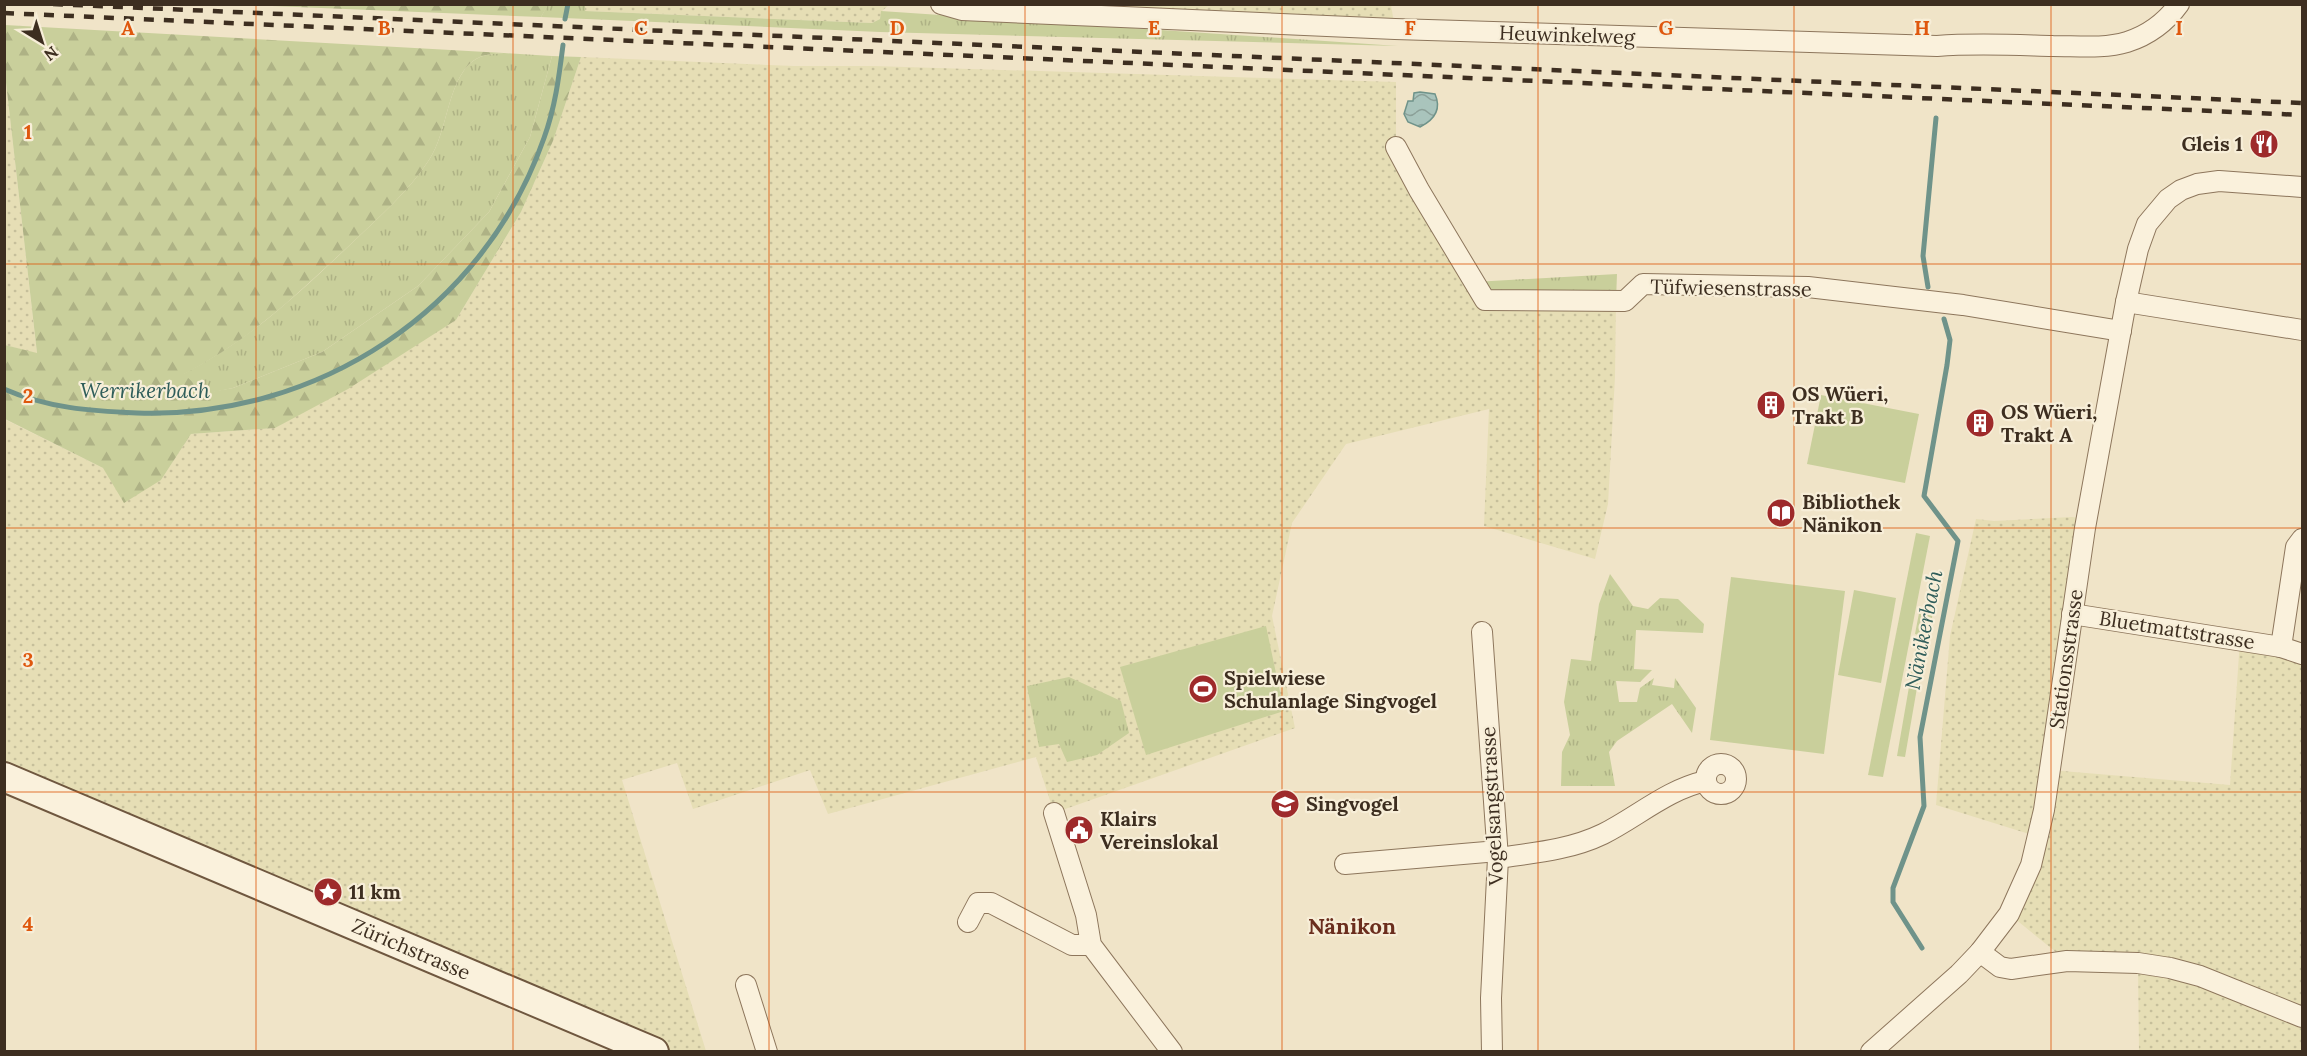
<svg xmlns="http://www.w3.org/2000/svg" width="2307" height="1056" font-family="Lora,serif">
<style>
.farmland{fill:url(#farmland-dots)}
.grass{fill:url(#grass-tufts)}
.forest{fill:url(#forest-firs)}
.pitch{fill:#c9cf9b}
.water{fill:url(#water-waves);stroke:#6f938a;stroke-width:1.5}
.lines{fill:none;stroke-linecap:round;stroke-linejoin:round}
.stream{stroke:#6f938a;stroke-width:5}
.minor-casing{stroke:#8d765c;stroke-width:22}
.secondary-casing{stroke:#6f573f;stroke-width:32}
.minor{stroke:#faf1dc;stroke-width:20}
.secondary{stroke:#faf1dc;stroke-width:28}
.rail{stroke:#3d2e20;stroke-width:4.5;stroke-dasharray:10 10;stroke-linecap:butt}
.grid{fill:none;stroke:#df570d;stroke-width:1.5;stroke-opacity:0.55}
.labels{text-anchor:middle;stroke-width:4.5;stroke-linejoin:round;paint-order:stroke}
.street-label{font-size:20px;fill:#3d2e20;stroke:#f7eed8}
.poi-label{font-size:20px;font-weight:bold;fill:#3d2e20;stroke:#f7eed8;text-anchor:start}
.water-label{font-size:21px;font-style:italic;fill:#2f5d5a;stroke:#f7eed8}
.quarter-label{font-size:22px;font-weight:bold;fill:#6b2e1e;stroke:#f7eed8}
.grid-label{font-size:20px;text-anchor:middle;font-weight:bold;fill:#df570d;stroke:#f7eed8;stroke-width:4.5;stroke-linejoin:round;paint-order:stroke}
</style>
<defs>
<pattern id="farmland-dots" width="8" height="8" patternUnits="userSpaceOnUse" patternTransform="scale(1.5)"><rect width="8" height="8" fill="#e6deb5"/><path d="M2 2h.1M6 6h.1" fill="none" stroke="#c6bf9b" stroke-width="1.8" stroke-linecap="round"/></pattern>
<pattern id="grass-tufts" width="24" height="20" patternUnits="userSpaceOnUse" patternTransform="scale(1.5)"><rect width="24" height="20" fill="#c9cf9b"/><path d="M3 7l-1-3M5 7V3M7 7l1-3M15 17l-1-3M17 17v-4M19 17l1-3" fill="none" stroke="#aeb285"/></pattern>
<pattern id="forest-firs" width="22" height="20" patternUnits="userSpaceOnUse" patternTransform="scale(1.5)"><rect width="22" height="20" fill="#c9cf9b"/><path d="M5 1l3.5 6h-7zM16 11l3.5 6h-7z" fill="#aeb285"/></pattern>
<pattern id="water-waves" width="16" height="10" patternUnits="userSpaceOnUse" patternTransform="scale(1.5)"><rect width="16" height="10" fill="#a9c4bc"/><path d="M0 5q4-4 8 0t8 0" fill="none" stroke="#8ba098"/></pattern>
</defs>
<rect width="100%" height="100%" fill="#f0e4c8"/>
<g class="farmland">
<polygon points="585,4 889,5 882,11 880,19 872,23 585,11"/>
<polygon points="941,5 1391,5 1395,29"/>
<polygon points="581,57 794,66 874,66 1396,82 1396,147 1485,300 1616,301 1615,377 1608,504 1595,559 1484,526 1489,409 1346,444 1292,523 1272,616 1295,728 1054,813 1036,757 828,814 810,770 693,809 677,763 622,780 706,1051 654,1051 5,777 4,419 103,468 161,480 191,434 275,428 456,320 521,212 553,141"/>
<polygon points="5,74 37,354 5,345"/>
<polygon points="2072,517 2086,519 2050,770 2230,785 2240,640 2302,654 2302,1051 2139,1051 2138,964 2067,961 2009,914 2039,837 1936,805 1950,636 1976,519 1994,521"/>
</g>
<g class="grass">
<polygon points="548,4 585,5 585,11 872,23 880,19 881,11 1398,46 880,32 541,17"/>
<path d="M504,53L552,56L530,137L489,212L418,286L322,352L233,388L204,394L183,374C250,340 298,294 352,243C379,217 409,191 429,160C448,132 447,81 473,61C482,54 493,54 504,53Z"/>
<polygon points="1617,274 1616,301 1485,300 1474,282"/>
<polygon points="1610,574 1633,606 1648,609 1660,598 1678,599 1704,624 1703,633 1636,630 1634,669 1652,670 1640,682 1616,681 1619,702 1637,702 1640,688 1654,678 1652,685 1674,688 1675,678 1696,708 1692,733 1672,704 1617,741 1609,752 1615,786 1561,786 1562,752 1570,735 1564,702 1571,659 1591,661 1599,604"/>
<polygon points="1069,677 1121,701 1129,733 1097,755 1067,762 1059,744 1039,747 1027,686"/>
</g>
<g class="forest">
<polygon points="248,5 548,5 541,17"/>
<path d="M5,25L504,53C493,54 482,54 473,61C447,81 448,132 429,160C409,191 379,217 352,243C296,295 253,338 184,374L204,393L233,388L322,352L418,286L489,212L530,137L552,56L581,57L553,141L521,212L456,320L348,389L275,428L191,434L161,480L124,503L103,468L5,419V345L37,353L5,74Z"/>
</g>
<g class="pitch">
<polygon points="1821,395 1919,414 1905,483 1807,464"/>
<polygon points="1916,533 1930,536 1883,777 1868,775"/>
<polygon points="1731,577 1845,591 1824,754 1710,740"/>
<polygon points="1854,590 1896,598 1881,683 1838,675"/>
<polygon points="1920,608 1933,611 1929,636 1926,636 1905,757 1897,756 1918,635 1915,634"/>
<polygon points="1266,626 1284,711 1146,755 1120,667"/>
</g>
<path class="water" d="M1420,92L1435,94C1442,110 1434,120 1420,127L1408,122L1404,114L1408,101H1413L1414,93Z"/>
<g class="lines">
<g class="stream">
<polyline points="565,19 568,4"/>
<polyline points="1928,287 1923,256 1936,118"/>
<path d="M4,389C47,408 91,411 137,413C318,419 484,310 544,138C555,108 559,77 563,45"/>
<polyline points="1922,948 1893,902 1893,888 1924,806 1920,737 1958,541 1924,496 1947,365 1950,340 1944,319"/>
</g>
<g class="minor-casing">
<g id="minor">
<path d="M941,4L962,10L1395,29L1937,46C1976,43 2015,45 2053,46C2078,46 2104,49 2127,42C2149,35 2166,22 2179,4"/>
<polyline points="1396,147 1419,190 1485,300 1625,301 1643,284 1808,287 1963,305 2121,331"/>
<polyline points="2126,302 2302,330"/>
<polyline points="2072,614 2281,647 2302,654"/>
<polyline points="1482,632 1498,858 1491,998 1492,1052"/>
<polyline points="2281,647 2296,547 2302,539"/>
<circle cx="1721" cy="779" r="15"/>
<polyline points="1054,813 1086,915 1091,945 1172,1052"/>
<path d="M1498,858C1533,853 1570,850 1603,834C1637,817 1668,789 1706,781"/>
<polyline points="1345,864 1498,851"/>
<polyline points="968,922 978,903 991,903 1072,945 1091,945"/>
<polyline points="1980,952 2000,967 2011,969 2067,961 2138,963 2170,968 2200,976 2302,1017"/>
<polyline points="746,985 767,1052"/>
<polyline points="1871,1052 1959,974 1980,952 2009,914 2031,865 2044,810 2085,528 2126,302 2138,249 2147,224 2168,199 2181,190 2197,184 2219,181 2302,187"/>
</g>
</g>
<g class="secondary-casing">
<g id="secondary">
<path id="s1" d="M4,777L654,1052"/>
</g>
</g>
<use href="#minor" class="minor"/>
<use href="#secondary" class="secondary"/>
<g class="rail">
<polyline points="53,4 2302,103"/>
<polyline points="4,13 2302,115"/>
</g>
</g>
<path class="grid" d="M256,4V1052M513,4V1052M769,4V1052M1025,4V1052M1282,4V1052M1538,4V1052M1794,4V1052M2051,4V1052M4,264H2302M4,528H2302M4,792H2302"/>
<defs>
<g id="restaurant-disc" transform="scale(1.5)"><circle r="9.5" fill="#9e2a2b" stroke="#f7eed8"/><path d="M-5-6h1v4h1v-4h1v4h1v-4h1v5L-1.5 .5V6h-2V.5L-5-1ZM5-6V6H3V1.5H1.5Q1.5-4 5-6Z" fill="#fff"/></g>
<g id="building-disc" transform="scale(1.5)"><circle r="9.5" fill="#9e2a2b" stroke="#f7eed8"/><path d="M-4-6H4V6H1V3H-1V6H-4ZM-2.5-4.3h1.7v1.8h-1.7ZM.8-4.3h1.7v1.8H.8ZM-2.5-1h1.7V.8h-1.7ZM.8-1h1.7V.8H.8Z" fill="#fff"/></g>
<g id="library-disc" transform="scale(1.5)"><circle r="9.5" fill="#9e2a2b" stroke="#f7eed8"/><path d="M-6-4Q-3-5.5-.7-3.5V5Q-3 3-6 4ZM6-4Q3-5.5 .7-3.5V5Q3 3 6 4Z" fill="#fff"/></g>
<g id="stadium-disc" transform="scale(1.5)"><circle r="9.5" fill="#9e2a2b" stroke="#f7eed8"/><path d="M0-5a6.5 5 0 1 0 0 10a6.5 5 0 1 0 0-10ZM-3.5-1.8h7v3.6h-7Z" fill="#fff"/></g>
<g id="school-disc" transform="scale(1.5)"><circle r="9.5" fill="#9e2a2b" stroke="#f7eed8"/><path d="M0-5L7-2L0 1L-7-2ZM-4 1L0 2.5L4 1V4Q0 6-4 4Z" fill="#fff"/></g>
<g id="civic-disc" transform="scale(1.5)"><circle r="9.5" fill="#9e2a2b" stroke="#f7eed8"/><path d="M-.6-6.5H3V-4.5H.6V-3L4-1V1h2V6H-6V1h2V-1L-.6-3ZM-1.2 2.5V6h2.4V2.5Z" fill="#fff"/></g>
<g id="sight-disc" transform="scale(1.5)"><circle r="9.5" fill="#9e2a2b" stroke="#f7eed8"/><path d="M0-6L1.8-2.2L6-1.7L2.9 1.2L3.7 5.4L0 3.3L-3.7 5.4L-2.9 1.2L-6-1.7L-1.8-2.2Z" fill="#fff"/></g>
</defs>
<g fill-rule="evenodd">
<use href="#restaurant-disc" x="2264" y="144"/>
<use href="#building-disc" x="1771" y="405"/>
<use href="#building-disc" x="1980" y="423"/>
<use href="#library-disc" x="1781" y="513"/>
<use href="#stadium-disc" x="1203" y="689"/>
<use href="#school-disc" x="1285" y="804"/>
<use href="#civic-disc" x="1079" y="830"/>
<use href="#sight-disc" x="328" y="892"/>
</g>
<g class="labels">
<g class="street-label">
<text transform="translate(1567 35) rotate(2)" y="7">Heuwinkelweg</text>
<text transform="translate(1731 288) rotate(1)" y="7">Tüfwiesenstrasse</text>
<text transform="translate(2177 630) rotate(9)" y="7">Bluetmattstrasse</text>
<text transform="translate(2066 659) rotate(-82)" y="7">Stationsstrasse</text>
<text transform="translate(1492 806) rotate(-93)" y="7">Vogelsangstrasse</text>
<text dy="7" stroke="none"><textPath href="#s1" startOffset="442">Zürichstrasse</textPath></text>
</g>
<g class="poi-label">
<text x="2243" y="151" text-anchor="end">Gleis 1</text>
<text x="1792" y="401">OS Wüeri,<tspan x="1792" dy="23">Trakt B</tspan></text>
<text x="2001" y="419">OS Wüeri,<tspan x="2001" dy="23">Trakt A</tspan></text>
<text x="1802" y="509">Bibliothek<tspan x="1802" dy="23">Nänikon</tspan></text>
<text x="1224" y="685">Spielwiese<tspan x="1224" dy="23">Schulanlage Singvogel</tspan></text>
<text x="1306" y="811">Singvogel</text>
<text x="1100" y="826">Klairs<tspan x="1100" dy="23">Vereinslokal</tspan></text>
<text x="349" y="899">11 km</text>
</g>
<g class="water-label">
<text x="145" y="398">Werrikerbach</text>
<text transform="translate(1924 630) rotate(-79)" y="7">Nänikerbach</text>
</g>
<g class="quarter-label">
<text x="1352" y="934">Nänikon</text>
</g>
</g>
<g class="grid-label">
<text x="128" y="35">A</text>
<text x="384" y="35">B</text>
<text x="641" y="35">C</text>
<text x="897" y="35">D</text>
<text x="1154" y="35">E</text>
<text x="1410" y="35">F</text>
<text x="1666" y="35">G</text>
<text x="1922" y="35">H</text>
<text x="2179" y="35">I</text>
<text x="28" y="139">1</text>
<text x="28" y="403">2</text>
<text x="28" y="667">3</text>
<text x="28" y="931">4</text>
</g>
<rect width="2307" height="1056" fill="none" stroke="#3d2e20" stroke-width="12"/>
<g transform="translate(42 42) rotate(142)" stroke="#f7eed8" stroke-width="4.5" paint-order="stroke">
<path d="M0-4.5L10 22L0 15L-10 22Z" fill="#3d2e20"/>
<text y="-9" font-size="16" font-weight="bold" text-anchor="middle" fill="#3d2e20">N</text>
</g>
</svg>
